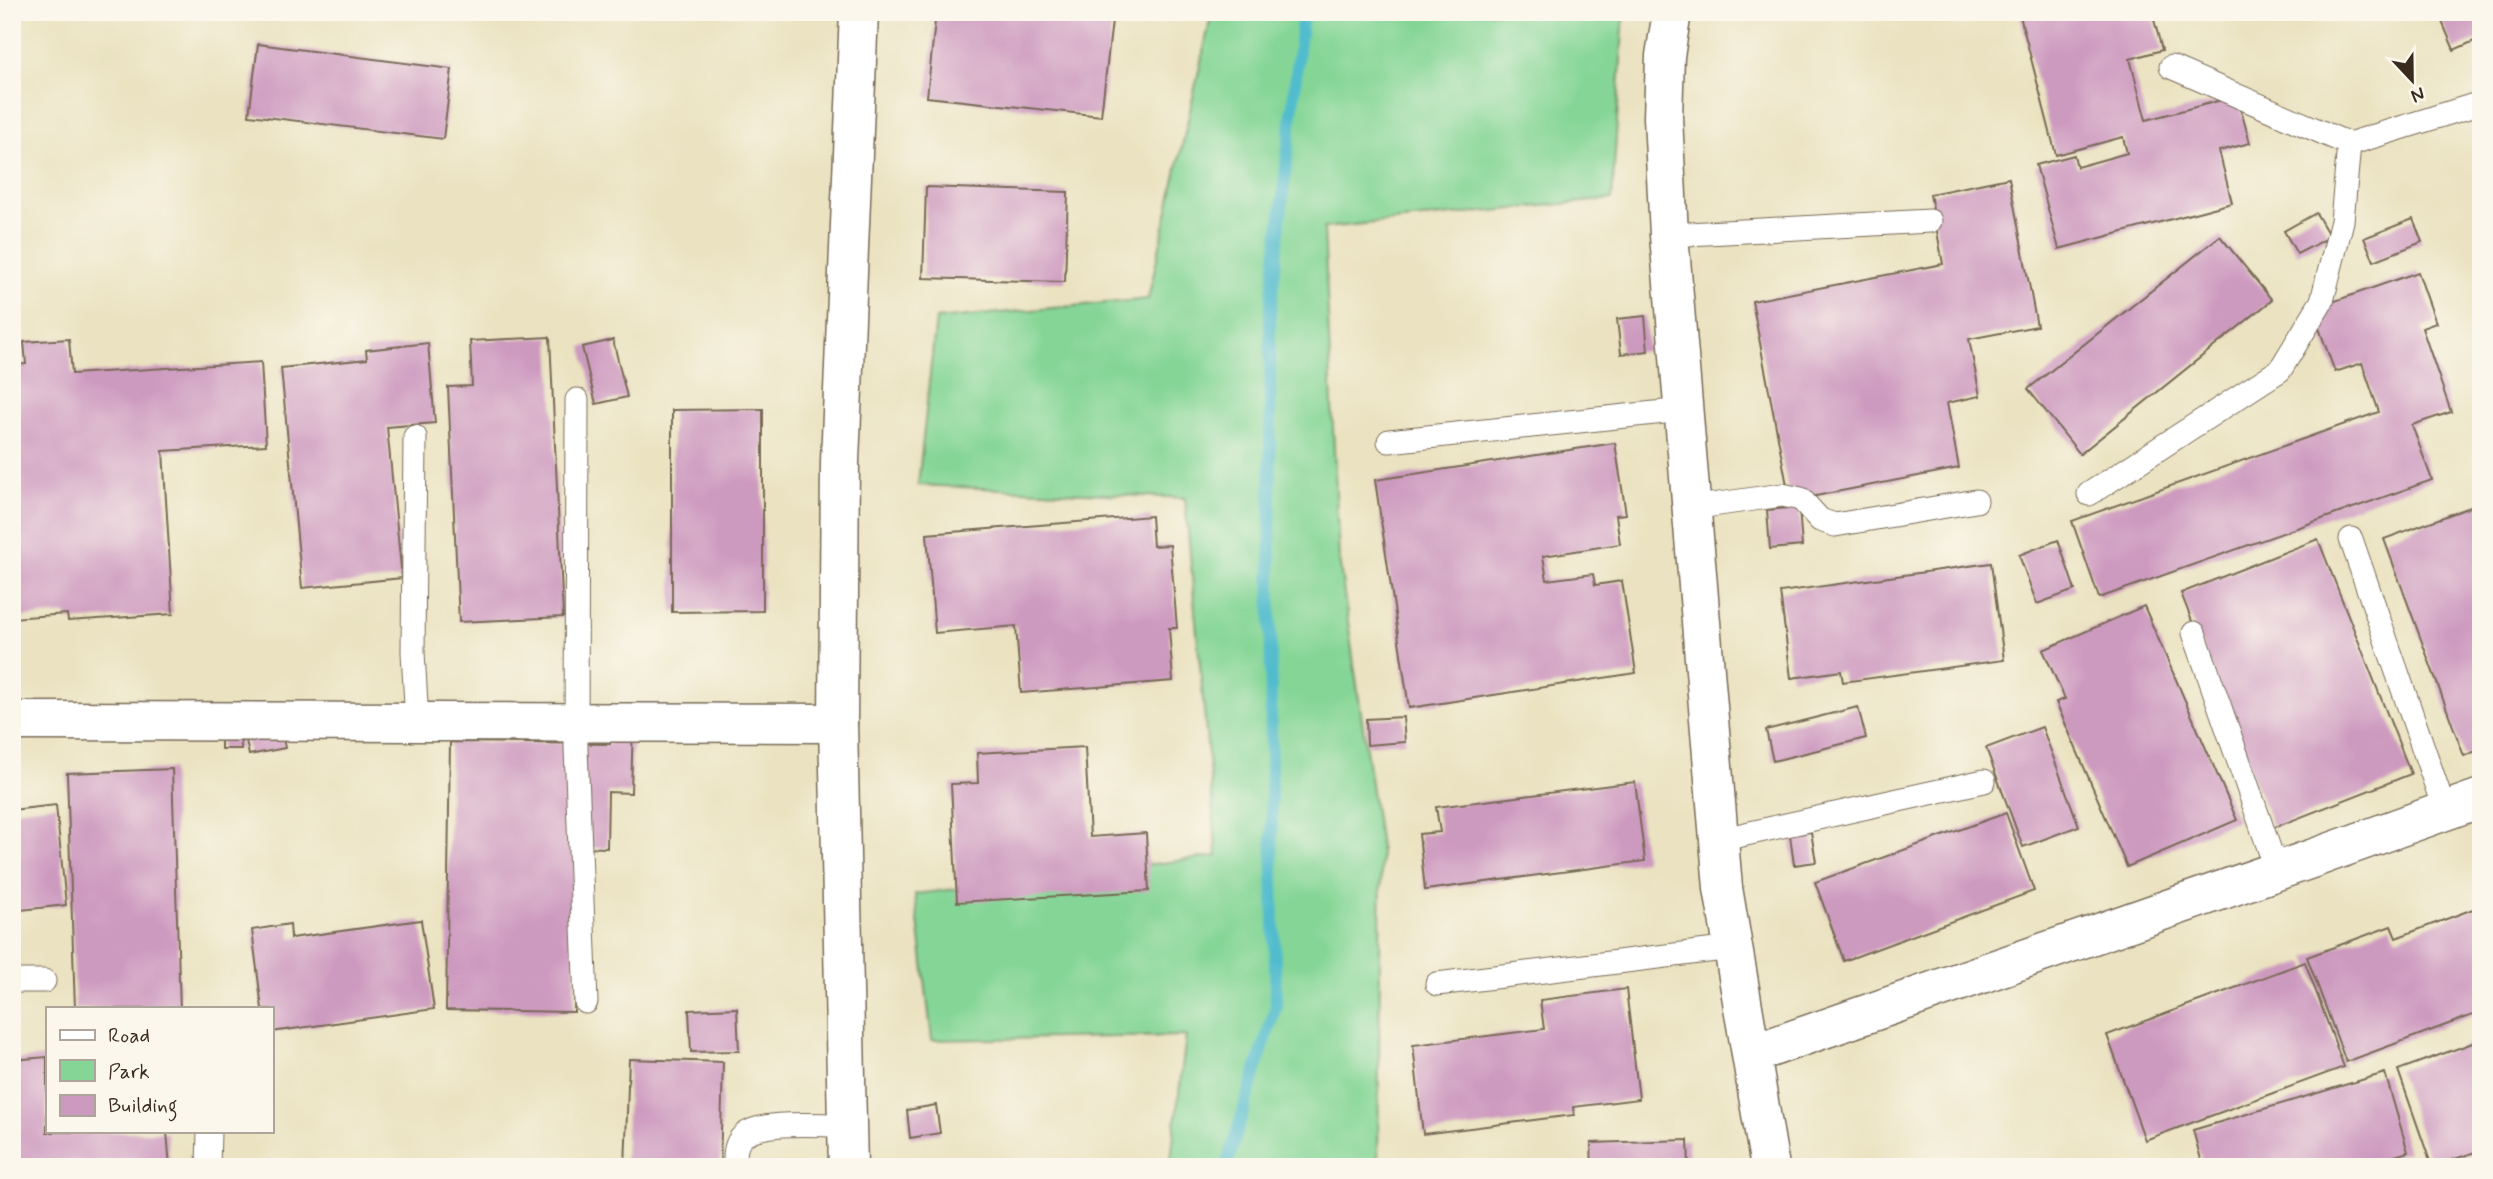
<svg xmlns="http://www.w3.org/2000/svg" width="2493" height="1179" font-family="Mynerve,sans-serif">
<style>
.green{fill:#85d696;stroke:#60805a;stroke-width:2}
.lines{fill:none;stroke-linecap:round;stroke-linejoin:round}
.stream{stroke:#51bccd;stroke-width:12}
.building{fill:#cd9abf}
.service-casing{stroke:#786a57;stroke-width:25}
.minor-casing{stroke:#786a57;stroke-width:41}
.service{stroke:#fff;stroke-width:23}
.minor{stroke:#fff;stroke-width:38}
</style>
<rect width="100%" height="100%" fill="#fbf7ec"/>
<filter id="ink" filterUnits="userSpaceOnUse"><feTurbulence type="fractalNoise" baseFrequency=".0143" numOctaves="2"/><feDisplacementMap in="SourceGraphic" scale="14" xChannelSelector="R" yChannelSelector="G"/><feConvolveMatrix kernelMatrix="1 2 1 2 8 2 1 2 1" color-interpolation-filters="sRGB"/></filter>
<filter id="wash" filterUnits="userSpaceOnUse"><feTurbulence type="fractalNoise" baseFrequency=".00686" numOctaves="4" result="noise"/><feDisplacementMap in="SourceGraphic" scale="28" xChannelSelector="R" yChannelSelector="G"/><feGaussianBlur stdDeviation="1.57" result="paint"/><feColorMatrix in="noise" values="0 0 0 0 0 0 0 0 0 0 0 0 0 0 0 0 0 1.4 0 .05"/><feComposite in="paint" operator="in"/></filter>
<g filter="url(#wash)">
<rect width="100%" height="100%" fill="#eae2c0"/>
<polygon class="green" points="1212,12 1624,12 1612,199 1324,228 1339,559 1381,854 1378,1167 1170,1167 1186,1036 932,1040 915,894 1217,856 1185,498 918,485 936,319 1148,299"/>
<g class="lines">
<polyline class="stream" points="1226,1167 1276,1006 1271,792 1270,313 1303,12"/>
</g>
<g id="blocks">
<g class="building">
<polygon points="936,12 1113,12 1101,116 927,97"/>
<polygon points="2019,12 2152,12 2162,50 2130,59 2146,120 2237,96 2250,143 2219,151 2232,203 2059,249 2036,165 2074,155 2077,167 2127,153 2123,137 2056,155"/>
<polygon points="2438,12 2481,12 2481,38 2454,50"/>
<polygon points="258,44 452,69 443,139 249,115"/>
<polygon points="2009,178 2037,326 1969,339 1980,396 1947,403 1959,468 1790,501 1752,301 1943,264 1930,194"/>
<polygon points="926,187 1068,192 1065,282 923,278"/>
<polygon points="2316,213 2330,237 2297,254 2284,231"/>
<polygon points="2413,219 2422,242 2374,261 2364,238"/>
<polygon points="2220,236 2272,300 2080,454 2028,389"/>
<polygon points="2418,272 2436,323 2422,328 2451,412 2412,425 2432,480 2099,598 2072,521 2379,412 2362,363 2335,372 2312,309"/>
<polygon points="1645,316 1648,351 1621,354 1617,319"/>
<polygon points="550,337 563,617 459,622 448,387 472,386 470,341"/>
<polygon points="69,339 72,374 261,362 266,445 163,451 173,614 68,621 67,614 12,618 12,365 26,364 24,342"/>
<polygon points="613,340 627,397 596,404 582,347"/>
<polygon points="428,343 435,423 387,427 402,578 302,588 281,368 367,359 366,350"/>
<polygon points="763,409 763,611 672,612 672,410"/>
<polygon points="1615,443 1626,514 1616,515 1620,544 1543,556 1547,580 1593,574 1595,585 1622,581 1636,673 1409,708 1375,480"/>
<polygon points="2481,503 2481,749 2464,756 2384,539"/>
<polygon points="1799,507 1802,546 1770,549 1767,510"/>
<polygon points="1151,516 1153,546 1170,545 1177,628 1169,628 1173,681 1021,693 1016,626 935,633 927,534"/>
<polygon points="2318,539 2411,774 2273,828 2181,593"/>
<polygon points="2058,540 2075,590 2037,604 2019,555"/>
<polygon points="1991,563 2004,660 1843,682 1841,671 1791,678 1780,592"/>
<polygon points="2144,606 2237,820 2127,867 2056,702 2065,699 2043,650"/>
<polygon points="1858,707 1866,738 1773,761 1766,730"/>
<polygon points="278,713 285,748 249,755 242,721"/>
<polygon points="1403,717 1405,742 1367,745 1366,719"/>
<polygon points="221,719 240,719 241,749 221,749"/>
<polygon points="611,721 633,722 631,793 608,792 607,848 577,847 574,1012 446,1010 450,742 610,744"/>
<polygon points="2042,727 2079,826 2023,847 1986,748"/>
<polygon points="1085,747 1090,837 1146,833 1149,891 957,902 951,784 978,783 977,753"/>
<polygon points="172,769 180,1009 75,1009 67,773"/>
<polygon points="1635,782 1645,861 1425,890 1419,834 1440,832 1436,807"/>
<polygon points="56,805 66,905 12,911 12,810"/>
<polygon points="2006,813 2034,891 1844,961 1815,882"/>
<polygon points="1811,832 1816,862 1794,865 1790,835"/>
<polygon points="2481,906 2481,1012 2346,1062 2307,957 2391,926 2396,938"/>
<polygon points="421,920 434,1009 271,1032 271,1009 262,1009 252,930 290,924 291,938"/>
<polygon points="2305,962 2344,1067 2145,1140 2107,1035"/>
<polygon points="1626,989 1639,1099 1573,1107 1574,1115 1423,1134 1413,1045 1544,1029 1540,1000"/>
<polygon points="737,1008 739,1051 691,1052 689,1010"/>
<polygon points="2481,1040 2481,1150 2432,1167 2398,1070"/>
<polygon points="47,1057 47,1132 167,1132 170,1167 12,1167 12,1060"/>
<polygon points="629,1059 723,1062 720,1167 625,1167"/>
<polygon points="2385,1073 2408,1152 2358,1167 2203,1167 2193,1130"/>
<polygon points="936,1105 940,1133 910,1138 907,1110"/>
<polygon points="1688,1140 1689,1167 1592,1167 1591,1143"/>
</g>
</g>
</g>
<g filter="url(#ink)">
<use href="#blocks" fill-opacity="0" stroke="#786a57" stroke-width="2"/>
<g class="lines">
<g class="service-casing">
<g id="service">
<polyline points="2171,67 2349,144 2481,103"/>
<polyline points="1669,235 1930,221"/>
<polyline points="577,400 576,748 586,1002"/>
<polyline points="415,437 413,652 417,722"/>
<polyline points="1389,441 1683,410"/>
<polyline points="2089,494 2280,370 2322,301 2342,221 2349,144"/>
<polyline points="1691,508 1782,495 1801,499 1820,520 1835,525 1976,501"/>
<polyline points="2351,539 2445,811"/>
<polyline points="2194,633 2277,871"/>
<polyline points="1719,840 1984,781"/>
<polyline points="12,981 44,981"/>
<polyline points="1437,984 1732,948"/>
<polyline points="208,1167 209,1132"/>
<path d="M735,1167C735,1156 734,1144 743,1136C762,1119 822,1126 847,1125"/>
</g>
</g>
<g class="minor-casing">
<g id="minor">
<polyline points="1672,12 1665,56 1663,117 1669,235 1723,888 1770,1167"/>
<polyline points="12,721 838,723"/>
<polyline points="1752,1054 2314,858 2481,798"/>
<polyline points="848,1167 838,723 840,461 859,12"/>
</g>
</g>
<use href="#service" class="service"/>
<use href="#minor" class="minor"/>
</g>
</g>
<rect width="2493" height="1179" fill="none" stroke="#fbf7ec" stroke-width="42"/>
<rect x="46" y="1007" width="228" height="126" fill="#fbf7ec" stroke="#aea59a" stroke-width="2"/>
<rect x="60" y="1030" width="35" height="10" fill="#ffffff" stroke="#aea59a" stroke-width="2"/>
<text x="108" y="1042" font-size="21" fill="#3b2a1e">Road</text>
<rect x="60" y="1060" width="35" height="21" fill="#85d696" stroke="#aea59a" stroke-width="2"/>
<text x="108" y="1078" font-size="21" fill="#3b2a1e">Park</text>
<rect x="60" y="1095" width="35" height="21" fill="#cd9abf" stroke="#aea59a" stroke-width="2"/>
<text x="108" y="1112" font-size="21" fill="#3b2a1e">Building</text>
<g transform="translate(2412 80) rotate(158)" stroke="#fbf7ec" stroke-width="5" paint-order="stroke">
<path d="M0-5L12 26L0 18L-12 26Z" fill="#3b2a1e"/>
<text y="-10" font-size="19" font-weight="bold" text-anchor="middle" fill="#3b2a1e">N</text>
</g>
</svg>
